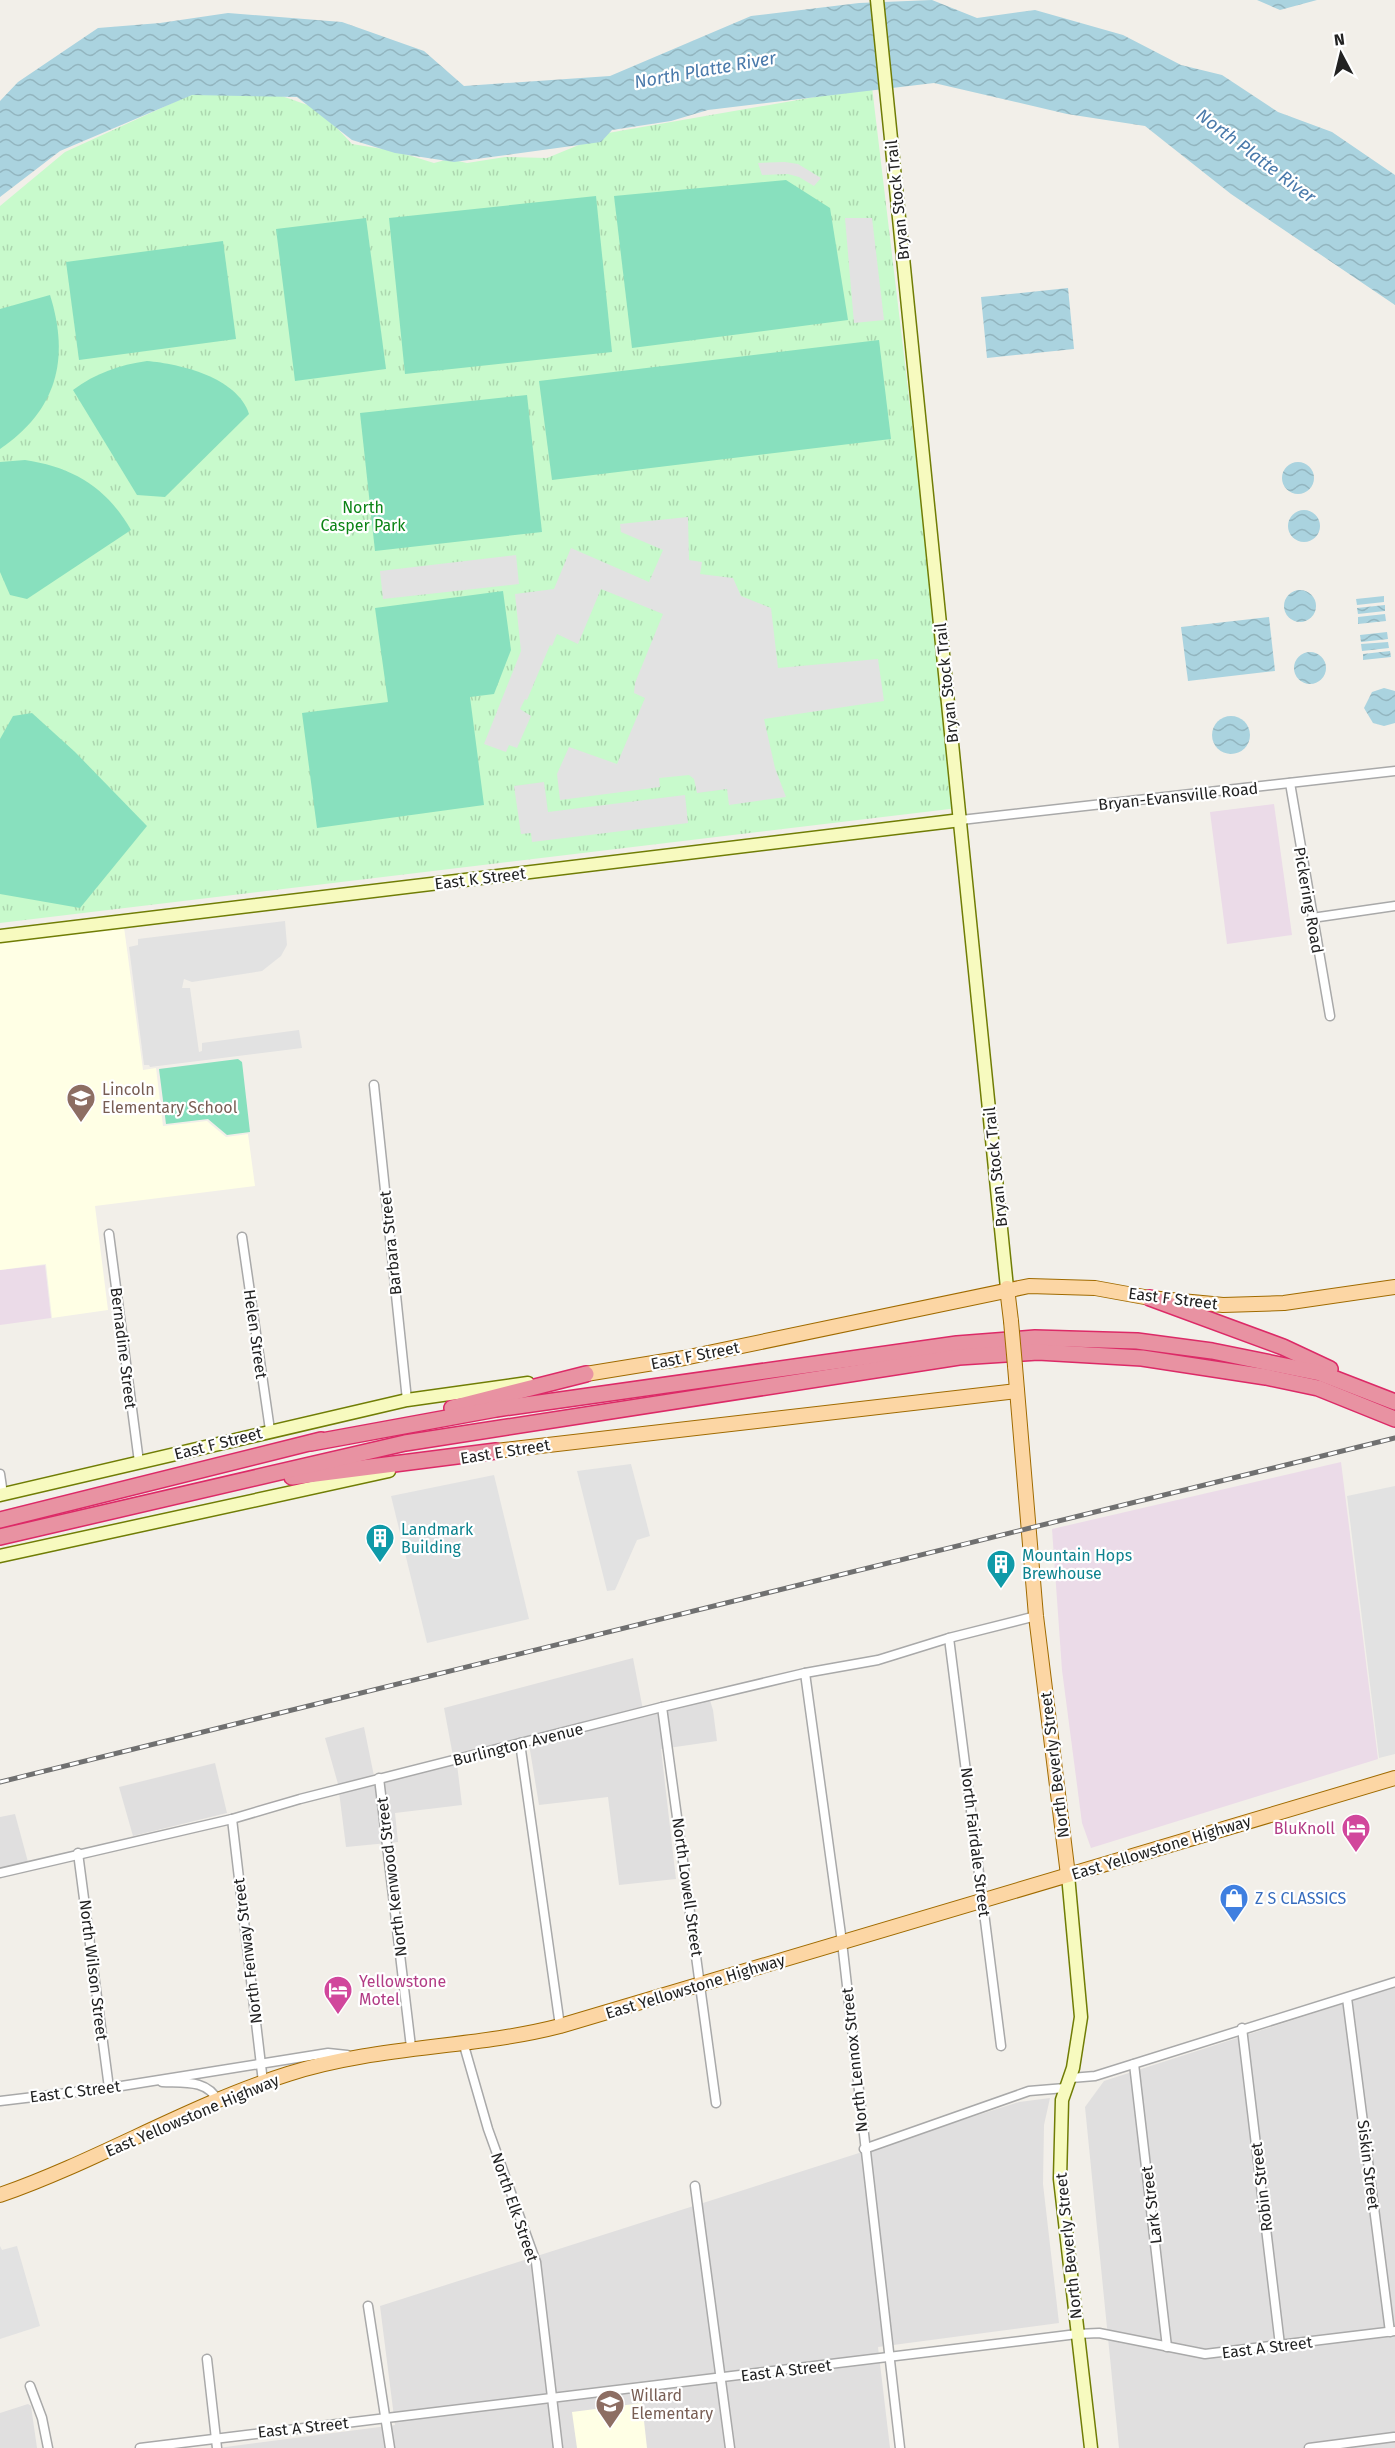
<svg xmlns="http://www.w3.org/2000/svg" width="1395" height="2448" font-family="'Fira Sans',sans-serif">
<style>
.residential{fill:#e0dfdf}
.industrial{fill:#ebdbe8}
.education{fill:#ffffe5}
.park{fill:url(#park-tufts)}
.pitch{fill:#88e0be}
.parking{fill:#e2e2e2}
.water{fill:url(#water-waves)}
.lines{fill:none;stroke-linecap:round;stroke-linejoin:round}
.street-casing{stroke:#a9a9a9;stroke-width:11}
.secondary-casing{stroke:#707d05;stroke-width:15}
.primary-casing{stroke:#a06b00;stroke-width:16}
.highway-casing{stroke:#dc2a67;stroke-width:18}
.street{stroke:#fff;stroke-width:8}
.secondary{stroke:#f7fabf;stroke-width:12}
.primary{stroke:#fcd6a4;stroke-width:14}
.highway{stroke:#e892a2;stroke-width:15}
.rail-casing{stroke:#707070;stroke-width:5}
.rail{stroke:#fff;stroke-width:3;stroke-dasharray:9;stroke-linecap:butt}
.primary-bridge-casing{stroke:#a06b00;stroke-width:16;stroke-linecap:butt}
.primary-bridge{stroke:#fcd6a4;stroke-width:14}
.labels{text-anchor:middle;stroke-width:4.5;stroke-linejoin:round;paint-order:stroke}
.street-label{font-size:16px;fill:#222;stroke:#fff}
.park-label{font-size:16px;fill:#0c8416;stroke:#fff}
.education-label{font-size:16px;fill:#785e54;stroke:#fff;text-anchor:start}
.culture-label{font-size:16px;fill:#0d838f;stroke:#fff;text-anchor:start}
.hotel-label{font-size:16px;fill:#b23c85;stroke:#fff;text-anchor:end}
.shop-label{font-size:16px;fill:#366cbe;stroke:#fff;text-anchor:start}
.water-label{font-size:18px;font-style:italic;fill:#4a7aab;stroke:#fff}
</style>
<defs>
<pattern id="park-tufts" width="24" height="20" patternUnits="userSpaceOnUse" patternTransform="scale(1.5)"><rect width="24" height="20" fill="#c8facc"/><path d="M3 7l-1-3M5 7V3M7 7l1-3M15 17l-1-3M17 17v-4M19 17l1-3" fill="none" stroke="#acd6af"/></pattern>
<pattern id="water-waves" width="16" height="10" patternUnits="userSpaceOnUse" patternTransform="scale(1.5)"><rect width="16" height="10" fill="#aad3df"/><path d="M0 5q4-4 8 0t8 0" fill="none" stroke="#92b5bf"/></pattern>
</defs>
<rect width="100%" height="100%" fill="#f2efe9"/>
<g class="residential">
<polygon points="633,1658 643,1710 708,1694 713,1710 717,1741 661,1749 676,1879 619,1885 608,1797 539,1805 528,1738 456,1756 462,1805 395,1813 398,1842 346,1847 338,1784 325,1738 364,1727 374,1776 453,1756 444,1708"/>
<polygon points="215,1763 227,1813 133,1836 119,1787"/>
<polygon points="15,1814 28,1862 0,1869 0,1817"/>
<polygon points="1395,1987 1395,2448 1119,2448 1085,2107 1104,2081"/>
<polygon points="1050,2098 1044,2125 1043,2184 1059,2323 878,2347 890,2448 218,2448 395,2425 380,2306 1019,2102"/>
<polygon points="28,2404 31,2406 37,2448 0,2448 0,2413"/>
</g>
<g class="industrial">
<polygon points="1274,804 1292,935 1227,944 1210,812"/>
<polygon points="45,1265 51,1318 0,1325 0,1270"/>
<polygon points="1341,1462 1378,1759 1091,1848 1082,1823 1062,1670 1052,1529"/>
</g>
<g class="education">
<polygon points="124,927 143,1070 156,1068 163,1126 207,1121 226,1137 248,1134 255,1186 95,1206 108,1310 52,1318 46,1264 0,1270 0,942"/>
<polygon points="642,2403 647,2448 577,2448 572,2412"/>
</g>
<polygon class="park" points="872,87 958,808 0,923 0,206 65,152 192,94 273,93 319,109 352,144 395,151 434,163 449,159 467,163 505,157 547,158 608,133"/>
<g class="pitch">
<polygon points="786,180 830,208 848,320 632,348 614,196"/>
<polygon points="596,196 612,352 405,374 389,218"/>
<polygon points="366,218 386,369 295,381 276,229"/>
<polygon points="223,241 236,339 79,360 66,262"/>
<path d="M50,295C70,359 57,410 0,449V309Z"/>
<polygon points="879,340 891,439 552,480 539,381"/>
<path d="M147,361C180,364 237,377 249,414L165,497L137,495L73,390C96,373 119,365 147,361Z"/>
<polygon points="527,395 542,532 375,551 360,413"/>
<path d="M25,460C73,467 107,488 131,530L27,599L10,595L0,572V462Z"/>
<polygon points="503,591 511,650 494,694 470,697 484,805 317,828 302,713 388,702 375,608"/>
<polygon points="32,713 75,752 147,826 80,908 0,894 0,739 13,716"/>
<polygon points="238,1059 242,1062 250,1132 227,1135 208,1119 166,1124 159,1069"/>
</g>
<g class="parking">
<polygon points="785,162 798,164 821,178 814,186 799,177 788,174 762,175 758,163"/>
<polygon points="845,218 872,218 884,320 854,323"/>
<polygon points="688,517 689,560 702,562 700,574 733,578 741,596 771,608 778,668 878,659 884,701 764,719 775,768 786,797 729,805 727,789 697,793 694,779 689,775 659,778 660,787 560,800 557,774 569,747 617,764 645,698 634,693 635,683 663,614 601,589 578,644 557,634 552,646 550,645 527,700 525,699 520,709 531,716 517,748 509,745 506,752 484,744 521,651 515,594 554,589 571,548 649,582 663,550 621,532 620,524"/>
<polygon points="516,555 519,584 383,599 380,571"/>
<polygon points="544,782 548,812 685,795 688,823 532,842 531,833 521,834 514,786"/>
<polygon points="285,921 287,945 281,956 262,971 192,982 184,979 182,988 190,988 199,1052 202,1051 202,1043 299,1030 302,1048 150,1067 149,1065 144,1065 129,947 138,945 138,939"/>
<polygon points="631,1464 650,1536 637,1540 615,1590 607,1591 577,1471"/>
<polygon points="494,1475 529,1619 427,1643 391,1496"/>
<polygon points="1395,1486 1395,1754 1379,1758 1347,1496"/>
<polygon points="0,2246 2,2250 17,2246 40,2326 0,2339"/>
</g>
<g class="water">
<polygon points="932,0 977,18 1035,10 1123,35 1181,65 1222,75 1278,112 1332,132 1395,175 1395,305 1231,194 1145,126 1067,114 934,83 708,110 671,121 612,130 601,142 454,162 395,153 352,140 297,97 192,95 60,151 0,197 0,101 18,82 98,28 160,23 228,13 342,22 424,51 464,86 610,76 751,16 859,3"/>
<polygon points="1257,0 1317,0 1280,10"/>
<polygon points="1068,288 1074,349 987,358 981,297"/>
<circle cx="1298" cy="478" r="16"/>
<circle cx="1304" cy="526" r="16"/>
<circle cx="1300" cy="606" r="16"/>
<polygon points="1384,596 1384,602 1357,605 1356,599"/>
<polygon points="1385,605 1385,611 1358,614 1357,608"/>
<polygon points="1385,614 1386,621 1358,624 1358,617"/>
<polygon points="1269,617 1275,671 1188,681 1181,627"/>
<polygon points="1387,632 1388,639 1361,642 1360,635"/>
<polygon points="1388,642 1389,648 1362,651 1361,644"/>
<polygon points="1390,651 1391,657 1363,660 1363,654"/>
<circle cx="1310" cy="668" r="16"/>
<polygon points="1384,688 1395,691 1395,723 1384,726 1373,723 1364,708 1372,692"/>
<circle cx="1231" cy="735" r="19"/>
</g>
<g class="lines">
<g class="street-casing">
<g id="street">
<polyline points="1290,783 1330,1016"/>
<polyline points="961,820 1395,771"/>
<polyline points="1312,918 1395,906"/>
<polyline points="374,1085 407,1400"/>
<polyline points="109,1234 139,1462"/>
<polyline points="242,1237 270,1430"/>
<polyline points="0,1474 3,1494"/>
<polyline points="949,1638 1001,2046"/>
<polyline points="805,1673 842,1942 900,2448"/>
<polyline points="662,1707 716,2103"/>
<polyline points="520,1743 560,2026"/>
<polyline points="379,1778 411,2047"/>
<polyline points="232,1819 263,2082"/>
<polyline points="78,1853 109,2088"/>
<polyline points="0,1873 232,1819 300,1799 662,1707 805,1673 878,1660 949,1638 1036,1616"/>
<polyline points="1347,1998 1390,2332"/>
<polyline points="1242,2028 1280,2345"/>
<polyline points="463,2042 488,2129 536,2262 558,2448"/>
<polyline points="1134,2064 1167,2347"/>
<polyline points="1071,2078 1095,2076 1395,1982"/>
<path d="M162,2082C183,2083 207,2079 218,2101"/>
<polyline points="0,2101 109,2088 328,2053 347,2055"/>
<polyline points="864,2149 1029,2091 1065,2088"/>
<polyline points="695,2186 730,2448"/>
<polyline points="368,2306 390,2448"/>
<polyline points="207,2359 217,2448"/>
<polyline points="30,2386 42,2418 48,2448"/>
<polyline points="140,2448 1077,2334 1099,2333 1205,2354 1395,2331"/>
<polyline points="1309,2448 1394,2437"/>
</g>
</g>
<g class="secondary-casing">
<g id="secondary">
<polyline points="877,0 1007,1288"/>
<polyline points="0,936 961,820"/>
<polyline points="0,1495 407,1400 528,1383"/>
<polyline points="0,1556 389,1471"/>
<polyline points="1068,1875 1081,2017 1073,2068 1062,2100 1060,2179 1091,2448"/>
</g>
</g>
<g class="primary-casing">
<g id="primary">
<polyline points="1007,1288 1011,1321"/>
<polyline points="1015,1366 1036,1616 1068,1875"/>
<polyline points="586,1374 684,1358 1029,1286 1095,1288 1150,1298 1223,1305 1284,1303 1395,1287"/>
<polyline points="496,1451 1017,1391"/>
<path d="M0,2195C98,2161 189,2105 288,2074C378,2045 471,2049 560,2026L1395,1778"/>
</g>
</g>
<g class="highway-casing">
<g id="highway">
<polyline points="1150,1298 1283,1347 1330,1369"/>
<polyline points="452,1408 586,1374"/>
<polyline points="311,1443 496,1409 957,1344 1035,1338 1137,1341 1212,1351 1320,1373 1395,1402"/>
<polyline points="292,1477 496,1451"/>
<polyline points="0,1520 321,1440"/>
<polyline points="0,1537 405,1443 959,1357 1038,1352 1142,1358 1266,1377 1318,1388 1395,1419"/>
</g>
</g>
<use href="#street" class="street"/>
<use href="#secondary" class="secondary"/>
<use href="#primary" class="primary"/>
<use href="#highway" class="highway"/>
<g class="rail-casing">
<polyline id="rail" points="0,1782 1395,1438"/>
</g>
<use href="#rail" class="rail"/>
<g class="primary-bridge-casing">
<polyline id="primary-bridge" points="1011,1321 1015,1366"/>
</g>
<use href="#primary-bridge" class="primary-bridge"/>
</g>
<defs>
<g id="school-pin" transform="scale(1.5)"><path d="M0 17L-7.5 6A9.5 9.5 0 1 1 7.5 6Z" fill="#8d6e63" stroke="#fff"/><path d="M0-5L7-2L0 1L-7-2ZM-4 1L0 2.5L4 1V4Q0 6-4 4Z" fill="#fff"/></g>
<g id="building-pin" transform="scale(1.5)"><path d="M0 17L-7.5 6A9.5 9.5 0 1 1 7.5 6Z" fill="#0f9aa8" stroke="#fff"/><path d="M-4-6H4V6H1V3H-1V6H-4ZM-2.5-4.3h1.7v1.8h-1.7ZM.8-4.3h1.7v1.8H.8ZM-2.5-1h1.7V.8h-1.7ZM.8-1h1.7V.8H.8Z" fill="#fff"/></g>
<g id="hotel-pin" transform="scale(1.5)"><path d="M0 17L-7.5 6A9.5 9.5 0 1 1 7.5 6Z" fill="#d1479c" stroke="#fff"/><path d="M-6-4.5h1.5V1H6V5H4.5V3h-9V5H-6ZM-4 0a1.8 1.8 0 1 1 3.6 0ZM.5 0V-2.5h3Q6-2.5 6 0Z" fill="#fff"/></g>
<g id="shop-pin" transform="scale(1.5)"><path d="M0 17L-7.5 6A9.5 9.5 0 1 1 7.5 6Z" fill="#3f7fe0" stroke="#fff"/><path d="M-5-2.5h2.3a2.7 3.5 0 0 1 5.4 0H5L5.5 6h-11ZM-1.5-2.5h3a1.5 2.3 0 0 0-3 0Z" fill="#fff"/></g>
</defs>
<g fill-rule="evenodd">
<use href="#school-pin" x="81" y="1098"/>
<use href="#building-pin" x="380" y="1538"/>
<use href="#building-pin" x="1001" y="1564"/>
<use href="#hotel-pin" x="1356" y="1828"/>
<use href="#shop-pin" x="1234" y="1898"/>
<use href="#hotel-pin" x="338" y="1990"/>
<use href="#school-pin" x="610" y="2404"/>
</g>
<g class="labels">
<g class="street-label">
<text transform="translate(897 200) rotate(-96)" y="6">Bryan Stock Trail</text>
<text transform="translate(946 683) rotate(-96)" y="6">Bryan Stock Trail</text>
<text transform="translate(1178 796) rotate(-6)" y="6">Bryan-Evansville Road</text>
<text transform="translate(480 878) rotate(-7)" y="6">East K Street</text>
<text transform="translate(1309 900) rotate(80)" y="6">Pickering Road</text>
<text transform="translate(995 1167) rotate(-96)" y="6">Bryan Stock Trail</text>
<text transform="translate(390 1243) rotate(-96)" y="6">Barbara Street</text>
<text transform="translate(1173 1298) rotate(7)" y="6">East F Street</text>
<text transform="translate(256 1334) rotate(82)" y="6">Helen Street</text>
<text transform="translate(124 1348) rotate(83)" y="6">Bernadine Street</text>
<text transform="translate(695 1355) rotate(-11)" y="6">East F Street</text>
<text transform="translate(218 1443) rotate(-14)" y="6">East F Street</text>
<text transform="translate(505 1451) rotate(-9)" y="6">East E Street</text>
<text transform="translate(518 1744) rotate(-14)" y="6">Burlington Avenue</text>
<text transform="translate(1054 1765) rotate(-97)" y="6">North Beverly Street</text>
<text transform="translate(976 1842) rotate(83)" y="6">North Fairdale Street</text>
<text transform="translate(1161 1847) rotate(-17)" y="6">East Yellowstone Highway</text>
<text transform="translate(391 1877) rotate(-97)" y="6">North Kenwood Street</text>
<text transform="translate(688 1887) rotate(82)" y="6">North Lowell Street</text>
<text transform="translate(247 1951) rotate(-97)" y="6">North Fenway Street</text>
<text transform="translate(94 1970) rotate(83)" y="6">North Wilson Street</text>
<text transform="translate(695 1986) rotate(-17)" y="6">East Yellowstone Highway</text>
<text transform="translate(854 2060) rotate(-96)" y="6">North Lennox Street</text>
<text transform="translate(75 2091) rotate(-7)" y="6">East C Street</text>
<text transform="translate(192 2115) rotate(-23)" y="6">East Yellowstone Highway</text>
<text transform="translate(1369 2165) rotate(83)" y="6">Siskin Street</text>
<text transform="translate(1261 2187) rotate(-97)" y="6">Robin Street</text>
<text transform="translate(1151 2205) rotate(-97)" y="6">Lark Street</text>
<text transform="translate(515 2207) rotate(71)" y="6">North Elk Street</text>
<text transform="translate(1068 2246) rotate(-96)" y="6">North Beverly Street</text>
<text transform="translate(1267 2347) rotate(-7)" y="6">East A Street</text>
<text transform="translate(786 2370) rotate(-7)" y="6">East A Street</text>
<text transform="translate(303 2427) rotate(-6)" y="6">East A Street</text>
</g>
<g class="park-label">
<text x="363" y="513">North<tspan x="363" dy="18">Casper Park</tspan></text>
</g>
<g class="education-label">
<text x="102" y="1095">Lincoln<tspan x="102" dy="18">Elementary School</tspan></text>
<text x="631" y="2401">Willard<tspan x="631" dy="18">Elementary</tspan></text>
</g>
<g class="culture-label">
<text x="401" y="1535">Landmark<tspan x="401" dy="18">Building</tspan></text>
<text x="1022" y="1561">Mountain Hops<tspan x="1022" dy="18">Brewhouse</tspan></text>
</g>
<g class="hotel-label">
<text x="1335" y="1834">BluKnoll</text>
<text x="359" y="1987" text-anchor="start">Yellowstone<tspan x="359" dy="18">Motel</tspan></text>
</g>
<g class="shop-label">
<text x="1255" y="1904">Z S CLASSICS</text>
</g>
<g class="water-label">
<text transform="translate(705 70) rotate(-10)" y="6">North Platte River</text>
<text transform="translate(1256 156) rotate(37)" y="6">North Platte River</text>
</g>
</g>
<g transform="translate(1341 54) rotate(353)" stroke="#ffffff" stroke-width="4.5" paint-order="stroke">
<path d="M0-4.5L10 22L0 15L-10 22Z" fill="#222222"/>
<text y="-9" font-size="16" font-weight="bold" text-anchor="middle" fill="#222222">N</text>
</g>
</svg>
